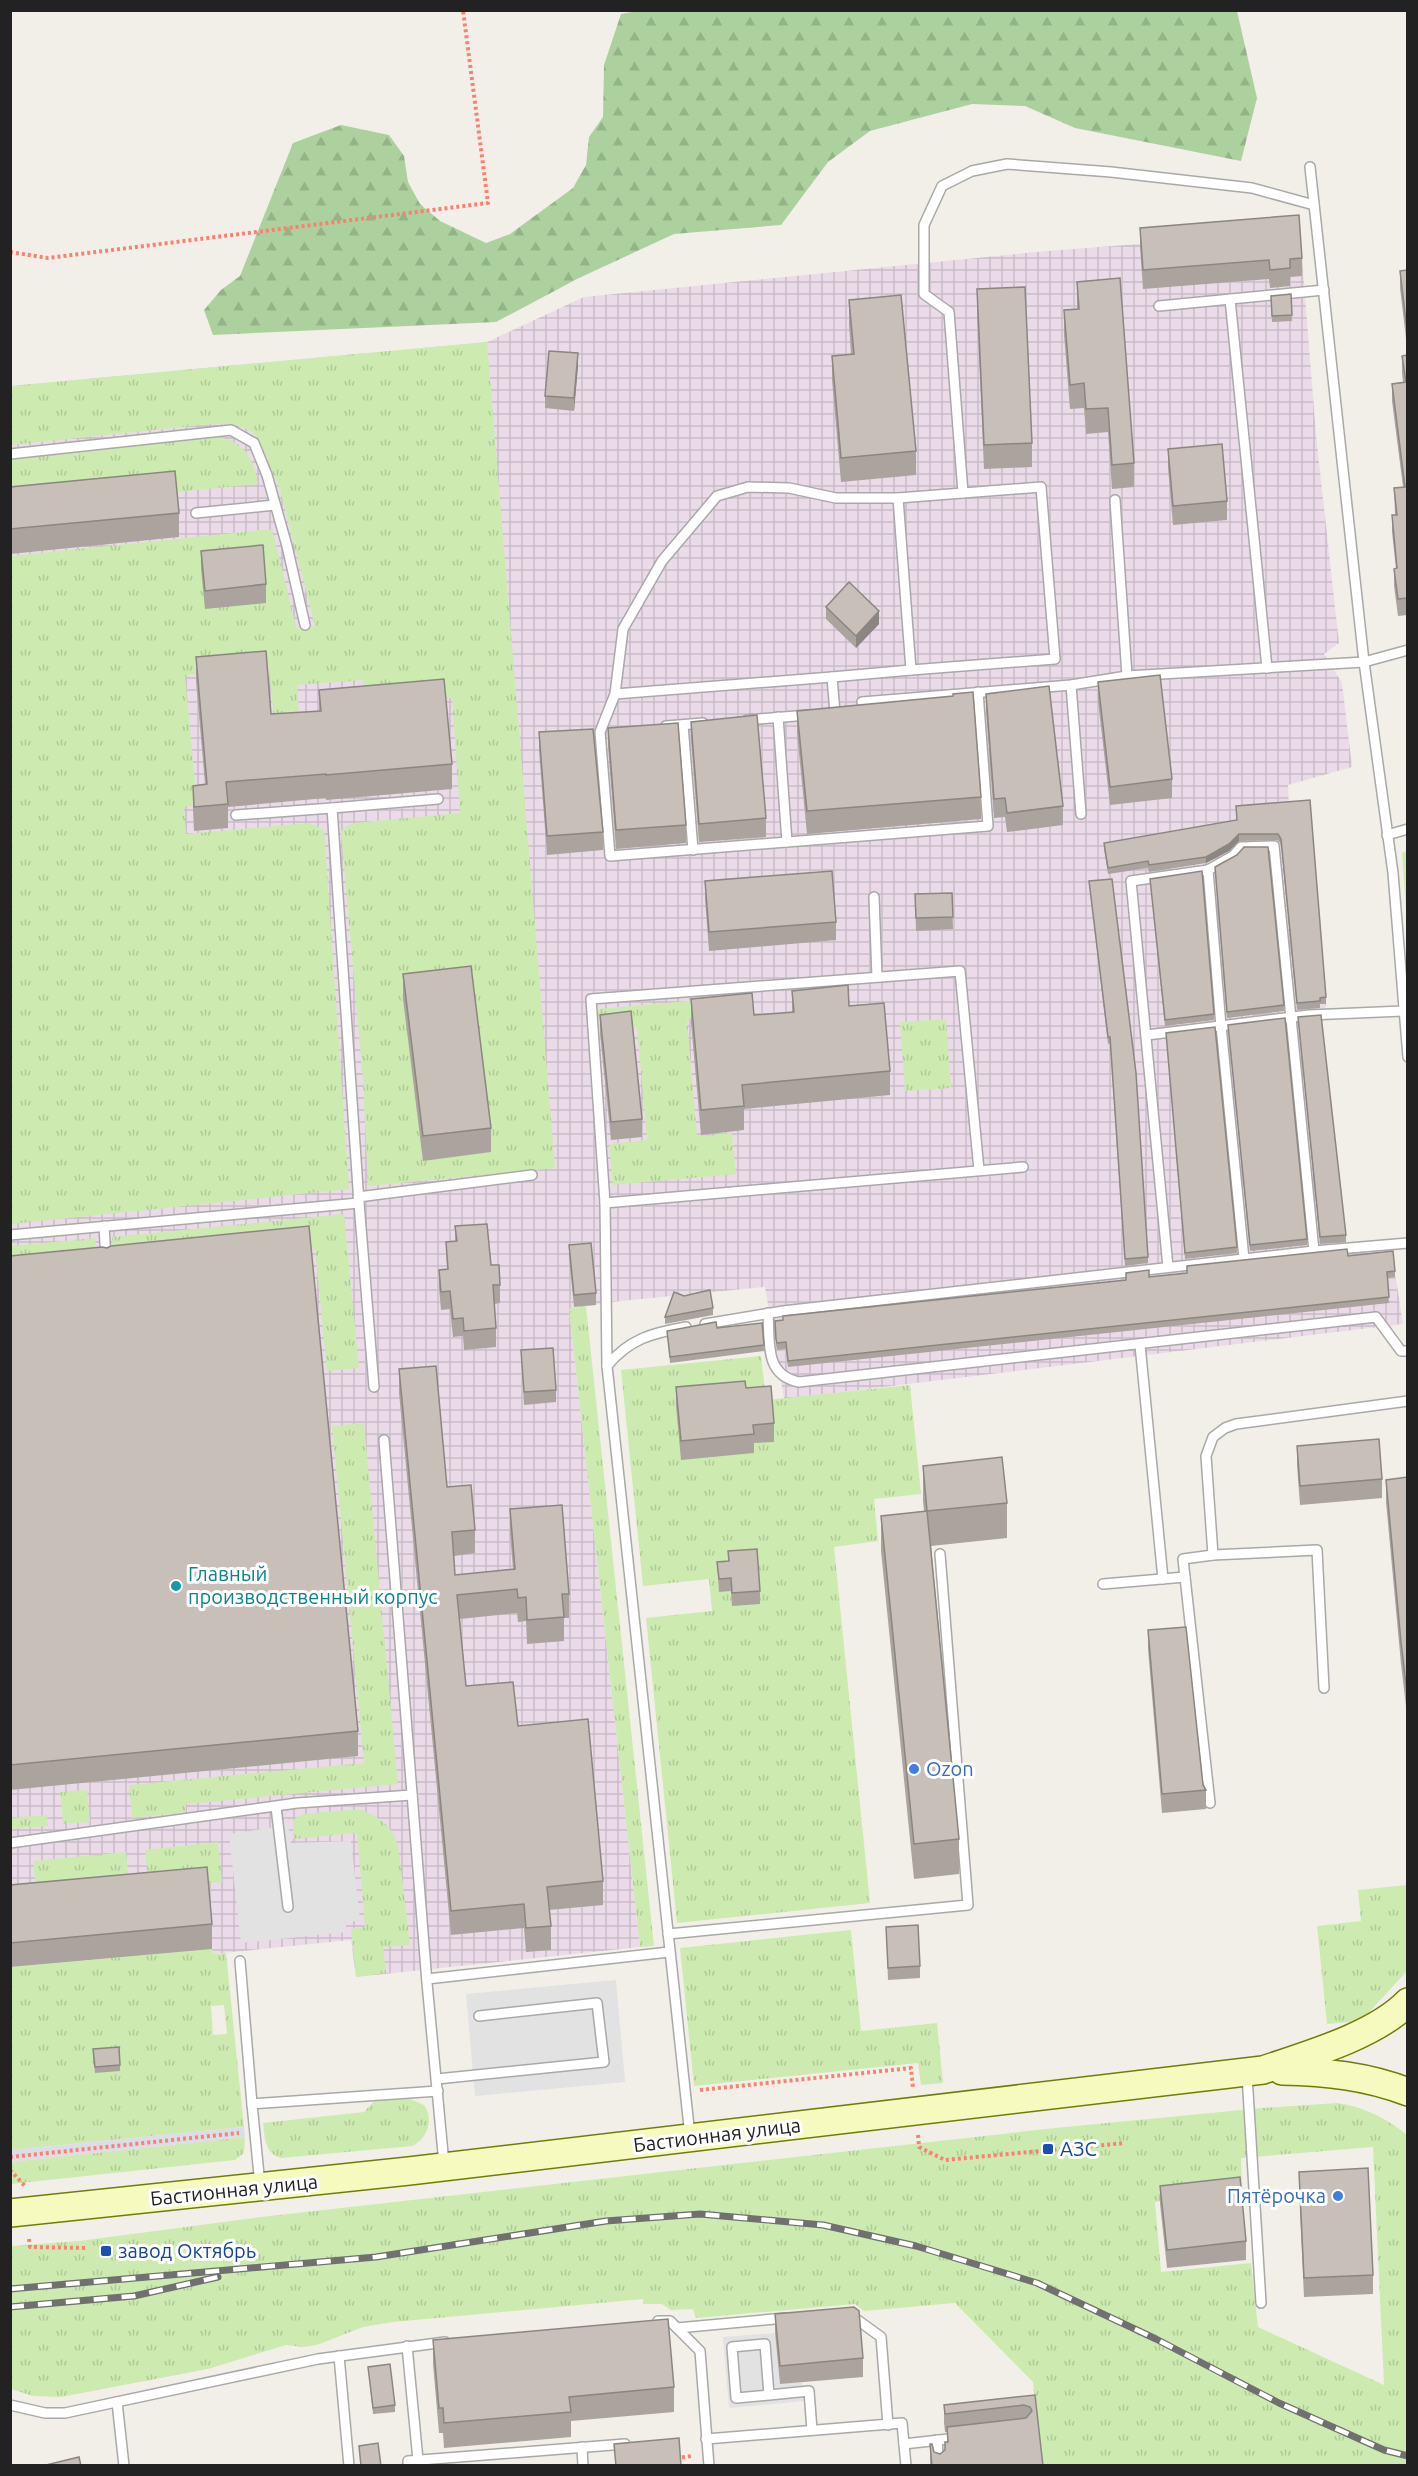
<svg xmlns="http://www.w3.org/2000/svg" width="1418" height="2476" font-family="Ubuntu,sans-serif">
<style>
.industrial{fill:url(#industrial-grid)}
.grass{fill:url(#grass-tufts);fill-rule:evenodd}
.forest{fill:url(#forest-firs)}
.parking{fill:#e2e2e2}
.plaza{fill:#dddde8}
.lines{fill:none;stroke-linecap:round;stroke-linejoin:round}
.service-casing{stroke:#a9a9a9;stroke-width:12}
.secondary-casing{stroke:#707d05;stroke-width:30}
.path{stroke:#fa8072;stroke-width:4;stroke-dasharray:3 3;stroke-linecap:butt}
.service{stroke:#fff;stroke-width:9}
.secondary{stroke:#f7fabf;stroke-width:27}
.rail-casing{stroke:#707070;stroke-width:7}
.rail{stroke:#fff;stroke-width:4.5;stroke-dasharray:14;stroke-linecap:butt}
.wall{fill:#aba49e}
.shaded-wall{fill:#8b8681}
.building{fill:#c7bfb8;stroke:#8b8681;stroke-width:1.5}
.culture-dot{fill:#0f9aa8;stroke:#fff;stroke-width:2}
.shop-dot{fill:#3f7fe0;stroke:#fff;stroke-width:2}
.transit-dot{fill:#1a4fb4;stroke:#fff;stroke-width:2}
.labels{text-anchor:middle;stroke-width:6;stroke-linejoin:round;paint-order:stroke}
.culture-label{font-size:20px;fill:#0d838f;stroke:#fff;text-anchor:start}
.shop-label{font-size:20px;fill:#366cbe;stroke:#fff;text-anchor:start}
.street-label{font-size:20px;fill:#222;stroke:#fff}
.transit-label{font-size:20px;fill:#164399;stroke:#fff;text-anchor:start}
</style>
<defs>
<pattern id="industrial-grid" width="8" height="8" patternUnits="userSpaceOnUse" patternTransform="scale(1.5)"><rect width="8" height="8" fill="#ebdbe8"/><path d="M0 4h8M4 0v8" fill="none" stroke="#c9bcc7"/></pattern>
<pattern id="grass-tufts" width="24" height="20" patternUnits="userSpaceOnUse" patternTransform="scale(1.5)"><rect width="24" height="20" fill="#cdebb0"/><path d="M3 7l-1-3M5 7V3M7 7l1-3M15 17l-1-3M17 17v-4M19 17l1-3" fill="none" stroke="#b0c997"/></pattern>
<pattern id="forest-firs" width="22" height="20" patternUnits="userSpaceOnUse" patternTransform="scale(1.5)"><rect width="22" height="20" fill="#add19e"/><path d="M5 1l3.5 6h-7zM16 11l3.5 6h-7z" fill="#95b388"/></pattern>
</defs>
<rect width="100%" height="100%" fill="#f2efe9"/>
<polygon class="industrial" points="1300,232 1316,435 1339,643 1324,654 1342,683 1352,767 1288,785 1289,808 1326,1004 1321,1021 1346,1244 1390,1241 1403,1324 784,1399 765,1287 611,1302 569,1309 640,1947 356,1977 351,1940 213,1954 212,1949 11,1967 11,386 487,342 584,297 1047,251"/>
<g class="grass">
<path d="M487,342L555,1168L368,1186L363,1081L341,832L346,826L354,823L460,813L452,698L365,707L363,680L297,685L300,729L275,731L269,668L185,675L197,805L184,807L186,834L310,823L324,830L349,1189L11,1224L10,556L272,529L297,629L315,626L280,490L259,439C246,424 230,424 211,424L11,445V386Z"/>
<path d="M216,437C244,440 254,459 258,484L11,508L10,459L86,449Z"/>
<polygon points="1407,851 1407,926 1402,853"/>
<polygon points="720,998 722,1015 687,1019 697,1136 732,1133 736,1174 613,1185 609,1144 647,1140 637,1027 599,1030 598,1009"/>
<polygon points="946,1019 951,1088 905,1091 900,1022"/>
<polygon points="344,1214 359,1368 327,1371 315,1249 114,1268 112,1237"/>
<polygon points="95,1238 98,1269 11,1278 11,1246"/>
<polygon points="586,1306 654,1946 640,1947 569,1309"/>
<polygon points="761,1356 766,1400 910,1385 921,1494 874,1499 878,1541 834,1547 870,1903 677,1923 646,1618 712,1611 709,1579 643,1586 621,1370"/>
<polygon points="364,1423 398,1784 186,1804 186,1812 132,1818 129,1785 364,1763 332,1426"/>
<polygon points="87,1790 90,1822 63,1824 60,1792"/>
<path d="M359,1809C379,1817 391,1824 398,1845L410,1945L383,1947L386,1973L356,1977L351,1929L365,1927L357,1833L293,1839V1820L303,1814Z"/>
<polygon points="47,1815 48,1826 11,1829 11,1818"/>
<polygon points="218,1842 222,1882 149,1889 145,1850"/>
<polygon points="126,1852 130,1892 37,1901 33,1861"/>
<polygon points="1407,1885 1407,1971 1361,2021 1327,2024 1317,1926 1361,1921 1358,1890"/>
<polygon points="851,1930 861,2031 937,2023 943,2083 921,2085 918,2063 694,2086 680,1948"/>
<path d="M212,1949L213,1954L226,1953L244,2127L11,2150V1967ZM224,2005L227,2034L213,2035L211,2006Z"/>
<path d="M410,2099L424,2105C434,2120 428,2137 413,2146L281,2158C264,2153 265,2137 263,2123L364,2112L374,2101Z"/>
<path d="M1337,2103C1365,2107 1386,2118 1407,2135V2465H1041L1033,2382L955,2303L864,2311L855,2304L696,2318L693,2309L671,2310L662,2304H643V2299L393,2322L363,2327L317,2345L303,2347L286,2345L208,2369L61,2397L33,2396L11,2389L10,2246L79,2241L261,2217L1055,2128L1262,2108ZM1373,2147L1384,2385L1258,2327L1251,2263L1161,2272L1155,2202L1242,2192L1241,2158Z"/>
<polygon points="245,2137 244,2153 235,2160 11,2184 10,2162"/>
</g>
<polygon class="forest" points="637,11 1237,11 1257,98 1241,161 1075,128 1025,106 972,104 870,131 828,162 781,225 674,234 577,279 496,322 213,335 204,310 221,290 240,276 293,143 341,125 389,135 404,156 408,182 420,204 440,221 486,243 510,234 573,188 586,165 589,137 603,117 604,65 621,14"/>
<g class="parking">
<polygon points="288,1825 291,1843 351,1841 360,1920 346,1923 346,1932 241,1943 229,1834"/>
<polygon points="616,1980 625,2082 475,2096 466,1994"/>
<polygon points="775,2333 780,2384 802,2382 804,2401 729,2408 723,2337"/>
</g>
<polygon class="plaza" points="244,2127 245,2137 11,2162 11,2150"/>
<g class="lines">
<g class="service-casing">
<g id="service">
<polyline points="1310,167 1364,662 1393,873 1408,1057"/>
<polyline points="1230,299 1267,668"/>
<polyline points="1159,306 1324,290"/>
<polyline points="10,454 231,430 254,443 267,475 287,546 305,625"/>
<polygon points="1041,487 1055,659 911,670 898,498"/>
<polyline points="963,493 949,312 924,294 924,225 942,186 972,171 1007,164 1111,172 1252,188 1314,205"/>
<polyline points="898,498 836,498 789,488 748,487 717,496 662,561 623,629 615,694 600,732 610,856 988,826 978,692"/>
<polyline points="1115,500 1127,676"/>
<polyline points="196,513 275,505"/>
<polyline points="1071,685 1081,814"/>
<polyline points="615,694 832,677"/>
<polyline points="862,702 1071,685 1127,676 1364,662 1408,650"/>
<polyline points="831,713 835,713 832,677 911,670"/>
<polyline points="778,717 787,842"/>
<polyline points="747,720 808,715"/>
<polyline points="683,725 693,850"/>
<polyline points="666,726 703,723"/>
<polyline points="236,815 332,808"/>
<polyline points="1387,835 1408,829"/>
<polyline points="1208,870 1233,856 1241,847 1274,846 1314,1251"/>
<polyline points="874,897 877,977"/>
<polyline points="1147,1035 1309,1015 1403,1011"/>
<polyline points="358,1197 532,1175"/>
<polyline points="359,1203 374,1387"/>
<polyline points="605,1203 591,999 960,971 979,1170"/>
<polyline points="104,1226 106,1260"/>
<polyline points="10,1235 359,1203 332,808 438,799"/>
<polyline points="1168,1267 1131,881 1208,870 1221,1026 1244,1259"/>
<path d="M768,1313C770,1342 764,1375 799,1382L1376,1317L1401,1351H1408"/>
<polyline points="705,1324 783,1311 1314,1251 1408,1243"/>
<path d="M686,1327C652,1333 629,1339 607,1366L690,2136"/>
<polyline points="1140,1345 1163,1579"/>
<polyline points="607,1366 605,1203 1023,1167"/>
<polyline points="384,1440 427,1983 444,2164"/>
<polyline points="1213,1555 1206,1456 1213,1437 1225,1428 1236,1424 1408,1401"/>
<polyline points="1103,1584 1185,1577"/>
<polyline points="1210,1803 1183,1559 1213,1555 1317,1550 1324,1688"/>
<polyline points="276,1807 288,1907"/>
<polyline points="10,1843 297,1803 412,1795"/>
<polyline points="668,1934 968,1905 940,1554"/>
<polyline points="240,1961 252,2104"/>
<polyline points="427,1979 669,1952"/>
<polyline points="1247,2075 1261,2303"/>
<polyline points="437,2079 604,2062 597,2003 479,2016"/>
<polyline points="260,2185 252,2104 438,2091"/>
<polyline points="852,2316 881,2337 888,2425"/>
<polyline points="658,2321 670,2321 700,2351 709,2466"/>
<polyline points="677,2328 785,2318"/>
<polyline points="407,2346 418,2460"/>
<polyline points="339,2356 349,2466"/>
<polyline points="769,2395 736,2398 732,2347 765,2344 769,2395 809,2391 812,2430"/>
<polyline points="117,2402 124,2466"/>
<polyline points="10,2405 45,2413 65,2413 318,2359 445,2342"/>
<polyline points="706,2439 902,2423 906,2466"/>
<polyline points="937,2440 939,2466"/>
<polyline points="904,2444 957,2438"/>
<polyline points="582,2447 583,2466"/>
<polyline points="408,2466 408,2461 625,2444"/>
</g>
</g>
<g class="secondary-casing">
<g id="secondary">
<path d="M1282,2071C1326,2072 1367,2076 1408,2092"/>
<path d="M10,2213L409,2171L1263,2070C1307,2055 1375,2036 1408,2002"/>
</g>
</g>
<g class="path">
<polyline points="10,252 48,258 488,203 463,10"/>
<polyline points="700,2090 911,2068 913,2088"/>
<polyline points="918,2135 919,2147 945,2160 1125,2143"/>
<polyline points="10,2157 239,2133"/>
<polyline points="10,2170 25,2186"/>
<polyline points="29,2239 30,2247 86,2248"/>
<polyline points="676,2458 692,2456"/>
</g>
<use href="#service" class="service"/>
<use href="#secondary" class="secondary"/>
<g class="rail-casing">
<g id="rail">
<polyline points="10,2289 376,2257 606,2221 700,2214 823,2225 916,2246 1037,2283 1156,2339 1279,2403 1384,2450 1408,2456"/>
<polyline points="10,2307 134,2296 218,2277"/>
</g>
</g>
<use href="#rail" class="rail"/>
</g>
<g class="wall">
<polygon points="1140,228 1302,258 1302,276 1290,277 1290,286 1270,288 1269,279 1143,289 1140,246"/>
<polygon points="1407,270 1407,347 1400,288 1400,271"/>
<polygon points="1077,282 1134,463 1134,487 1112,489 1108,432 1086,434 1084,408 1070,409 1064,335 1064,310 1077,309"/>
<polygon points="977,289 1032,443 1032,467 984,469 977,313"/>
<polygon points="1291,294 1292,321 1272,322 1271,296"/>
<polygon points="849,300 916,451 916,475 841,482 832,380 832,356 851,354 849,325"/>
<polygon points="1407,355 1407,615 1398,616 1394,586 1394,569 1396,569 1392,532 1392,515 1395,515 1394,488 1403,487 1392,401 1392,384 1403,382 1402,373 1402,356"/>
<polygon points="578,366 574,411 545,408 545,396"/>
<polygon points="1168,449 1227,501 1227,520 1173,525 1168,468"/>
<polygon points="10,487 179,513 179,537 10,554"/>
<polygon points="201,551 266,584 266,603 205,609 201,569"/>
<polygon points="826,607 879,624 856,648 826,619"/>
<polygon points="196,657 271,714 319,711 319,690 452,764 452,789 326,800 326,798 228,807 228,828 194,831 193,810 193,786 205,784 196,681"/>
<polygon points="1098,682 1172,779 1172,798 1110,805 1098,701"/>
<polygon points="986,694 1063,806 1063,825 1007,832 1005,817 994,818 986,712"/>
<polygon points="797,711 981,797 981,819 807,834 797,733"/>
<polygon points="691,722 766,818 766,837 699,842 691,741"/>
<polygon points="608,728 686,825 686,843 616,849 608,747"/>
<polygon points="539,732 603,832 603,850 547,855 539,750"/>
<polygon points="1310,800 1326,997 1326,1004 1320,1004 1320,1008 1297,1010 1281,845 1278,840 1239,841 1229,851 1206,863 1149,872 1148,868 1108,874 1104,849 1104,843 1237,821 1236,806"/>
<polygon points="1215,867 1284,1005 1284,1011 1227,1018"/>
<polygon points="1150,879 1214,1014 1214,1020 1165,1026"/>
<polygon points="705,881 836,922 836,940 709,951 705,899"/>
<polygon points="1089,881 1148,1257 1148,1263 1125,1266 1110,1043 1108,1044"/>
<polygon points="952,893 953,929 916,931 915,894"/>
<polygon points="403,974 491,1128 491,1152 423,1161 403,999"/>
<polygon points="792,991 849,1006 890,1071 890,1095 744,1109 744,1130 701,1135 691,1023 691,999 754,1015 792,1012"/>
<polygon points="600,1015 642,1119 642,1137 611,1140 600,1034"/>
<polygon points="1298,1017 1346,1235 1346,1242 1320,1244"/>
<polygon points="1228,1025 1307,1239 1307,1245 1250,1251"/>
<polygon points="1166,1033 1237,1247 1237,1253 1185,1259"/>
<polygon points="455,1226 491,1265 500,1285 500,1303 494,1304 496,1328 496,1347 464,1350 463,1336 453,1337 450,1309 441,1310 439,1288 439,1270 447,1269 446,1242 455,1241"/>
<polygon points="569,1245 596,1293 596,1305 574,1307 569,1257"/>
<polygon points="10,1256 358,1731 358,1756 10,1790"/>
<polygon points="1348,1256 1395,1271 1395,1277 1387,1278 1389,1303 788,1367 786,1349 777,1350 776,1345 775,1321 1187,1273 1187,1266"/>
<polygon points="713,1308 713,1315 665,1324 665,1317"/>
<polygon points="717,1328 764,1345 764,1351 670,1363 667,1331"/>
<polygon points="521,1350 556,1390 556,1402 524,1405"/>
<polygon points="399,1369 447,1487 475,1530 475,1553 454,1556 455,1575 513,1569 510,1533 510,1509 569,1594 569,1618 564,1618 564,1641 527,1644 526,1621 518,1622 517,1613 460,1619 466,1686 518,1726 603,1881 603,1905 549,1910 551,1926 551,1950 526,1952 524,1928 451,1935 399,1393"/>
<polygon points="676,1387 746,1388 774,1423 774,1442 754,1443 754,1453 681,1460 676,1406"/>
<polygon points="1297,1446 1382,1479 1382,1498 1300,1505 1297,1465"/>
<polygon points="923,1466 1007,1503 1007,1538 931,1546 959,1839 959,1874 914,1879 881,1551 881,1516 924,1511 923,1501"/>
<polygon points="1407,1477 1407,1715 1401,1664 1386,1502 1386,1480"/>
<polygon points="728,1551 760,1591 760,1604 732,1606 731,1591 719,1592 717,1562 728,1561"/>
<polygon points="1148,1630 1206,1790 1206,1809 1162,1813 1148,1649"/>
<polygon points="10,1885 212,1924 212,1949 10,1967"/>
<polygon points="886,1927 920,1966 920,1978 888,1980"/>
<polygon points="93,2055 120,2065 120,2071 95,2073"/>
<polygon points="1299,2172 1373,2275 1373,2294 1304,2297 1299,2190"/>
<polygon points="1160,2186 1246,2241 1246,2260 1167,2268 1160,2204"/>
<polygon points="775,2314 863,2358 863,2377 780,2384 775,2333"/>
<polygon points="433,2340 674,2387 674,2412 571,2421 571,2437 444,2448 443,2433 439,2433 433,2364"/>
<polygon points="368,2367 395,2405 395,2412 373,2414"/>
<polygon points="1035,2395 1043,2466 930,2466 930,2444 934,2452 940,2454 945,2450 947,2442 947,2432 945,2432 944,2423 944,2405"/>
</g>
<g class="shaded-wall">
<polygon points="578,353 578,366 574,411 574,398"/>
<polygon points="879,611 879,624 856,648 856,636"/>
<polygon points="1239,834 1239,841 1229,851 1206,863 1206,857"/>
</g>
<g class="building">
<polygon points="1299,215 1302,258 1290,259 1290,268 1270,270 1269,260 1143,270 1140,228"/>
<polygon points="1407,270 1407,330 1400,271"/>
<polygon points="1120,278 1134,463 1112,465 1108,408 1086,409 1084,383 1070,385 1064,310 1079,309 1077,282"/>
<polygon points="1025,287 1032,443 984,445 977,289"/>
<polygon points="1291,294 1292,315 1272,316 1271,296"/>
<polygon points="901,295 916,451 841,458 832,356 854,354 849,300"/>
<polygon points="549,351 578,353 574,398 545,396"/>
<polygon points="1407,355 1407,598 1398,599 1394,569 1397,568 1392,515 1397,515 1394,488 1405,487 1392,384 1406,382 1402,356"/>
<polygon points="1222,444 1227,501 1173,506 1168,449"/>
<polygon points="175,471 179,513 10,529 10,487"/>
<polygon points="263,545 266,584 205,591 201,551"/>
<polygon points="849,582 879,611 856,636 826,607"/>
<polygon points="266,651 271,714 321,711 319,690 444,679 452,764 326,775 326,774 226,782 228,804 194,807 193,786 207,784 196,657"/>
<polygon points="1160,675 1172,779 1110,787 1098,682"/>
<polygon points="1049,686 1063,806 1007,813 1005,798 994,799 986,694"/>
<polygon points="973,692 981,797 807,811 797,711 953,696 953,694"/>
<polygon points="757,715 766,818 699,824 691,722"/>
<polygon points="678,723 686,825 616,830 608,728"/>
<polygon points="593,729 603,832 547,836 539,732"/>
<polygon points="1310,800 1326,997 1320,998 1320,1001 1297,1003 1281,839 1278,834 1239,834 1229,844 1206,857 1149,865 1148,861 1108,868 1104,843 1237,820 1236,806"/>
<polygon points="1244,847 1268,847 1284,1005 1227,1012 1215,867 1237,855"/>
<polygon points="832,871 836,922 709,932 705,881"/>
<polygon points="1202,871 1214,1014 1165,1020 1150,879"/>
<polygon points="1112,879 1136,1073 1148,1257 1125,1259 1110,1037 1108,1037 1089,881"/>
<polygon points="952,893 953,917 916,918 915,894"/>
<polygon points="471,966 491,1128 423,1136 403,974"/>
<polygon points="848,985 849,1006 884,1003 890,1071 742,1085 744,1106 701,1110 691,999 752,993 754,1015 794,1012 792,991"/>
<polygon points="631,1011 642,1119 611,1122 600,1015"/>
<polygon points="1321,1015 1346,1235 1320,1237 1298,1017"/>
<polygon points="1285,1018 1307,1239 1250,1245 1228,1025"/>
<polygon points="1215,1027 1237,1247 1185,1253 1166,1033"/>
<polygon points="487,1224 491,1265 499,1265 500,1285 493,1285 496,1328 464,1331 463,1318 453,1319 450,1291 441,1292 439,1270 448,1269 446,1242 457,1241 455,1226"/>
<polygon points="309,1226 358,1731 10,1765 10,1256 102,1247 107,1248 111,1246"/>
<polygon points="591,1243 596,1293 574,1295 569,1245"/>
<polygon points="1347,1249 1348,1256 1393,1251 1395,1271 1387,1272 1389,1297 788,1361 786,1342 777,1343 776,1339 775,1321 783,1320 783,1316 1126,1280 1126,1273 1149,1270 1149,1277 1187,1273 1187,1266"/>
<polygon points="710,1290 713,1308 665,1317 674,1292 684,1296"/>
<polygon points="716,1322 717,1328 762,1323 764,1345 670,1357 667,1331"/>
<polygon points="553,1348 556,1390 524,1392 521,1350"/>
<polygon points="436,1366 447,1487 471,1485 475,1530 452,1532 455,1575 515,1569 510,1509 562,1505 569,1594 562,1594 564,1617 527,1620 526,1597 518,1598 517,1589 457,1595 466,1686 513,1682 518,1726 588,1719 603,1881 547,1887 551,1926 526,1928 524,1904 451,1911 399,1369"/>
<polygon points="745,1381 746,1388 771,1386 774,1423 753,1425 754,1434 681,1441 676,1387"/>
<polygon points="1379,1439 1382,1479 1300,1486 1297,1446"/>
<polygon points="1002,1457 1007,1503 927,1511 923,1466"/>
<polygon points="1407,1477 1407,1693 1401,1642 1386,1480"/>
<polygon points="927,1511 959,1839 914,1844 881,1516"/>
<polygon points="757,1549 760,1591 732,1593 731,1578 719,1579 717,1562 729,1561 728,1551"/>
<polygon points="1186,1627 1203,1785 1206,1790 1162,1794 1148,1630"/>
<polygon points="207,1867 212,1924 10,1943 10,1885"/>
<polygon points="918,1925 920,1966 888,1968 886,1927"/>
<polygon points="119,2047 120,2065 95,2067 93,2049"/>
<polygon points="1368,2168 1373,2275 1304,2278 1299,2172"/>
<polygon points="1240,2177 1246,2241 1167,2250 1160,2186"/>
<polygon points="854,2307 859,2311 863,2358 780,2366 775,2314"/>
<polygon points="668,2319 674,2387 569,2397 571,2412 444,2423 443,2408 439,2408 433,2340"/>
<polygon points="390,2364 395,2405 373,2408 368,2367"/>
<polygon points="1035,2395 1043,2466 932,2466 930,2444 932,2444 934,2452 940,2454 945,2450 945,2442 948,2442 947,2427 1026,2418 1032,2411 1030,2407 1024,2405 945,2414 944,2405"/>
<polygon points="679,2438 681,2466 616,2466 614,2444"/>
<polygon points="378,2443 381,2466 361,2466 359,2446"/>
<polygon points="79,2457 81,2466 42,2466"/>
</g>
<circle class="culture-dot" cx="176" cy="1586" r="6"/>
<g class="shop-dot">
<circle cx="914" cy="1769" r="6"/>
<circle cx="1338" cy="2196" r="6"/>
</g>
<g class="transit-dot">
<rect x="1042" y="2143" width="12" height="12" rx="3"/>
<rect x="100" y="2245" width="12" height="12" rx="3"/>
</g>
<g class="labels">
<g class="culture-label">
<text x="188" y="1581">Главный<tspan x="188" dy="23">производственный корпус</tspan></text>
</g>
<g class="shop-label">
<text x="926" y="1776">Ozon</text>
<text x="1326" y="2203" text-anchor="end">Пятёрочка</text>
</g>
<g class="street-label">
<text transform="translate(717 2135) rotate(-7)" y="7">Бастионная улица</text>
<text transform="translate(234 2190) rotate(-6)" y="7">Бастионная улица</text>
</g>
<g class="transit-label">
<text x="1060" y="2156">АЗС</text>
<text x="118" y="2258">завод Октябрь</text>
</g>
</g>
<rect width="1418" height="2476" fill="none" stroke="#222222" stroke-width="24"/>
</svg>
